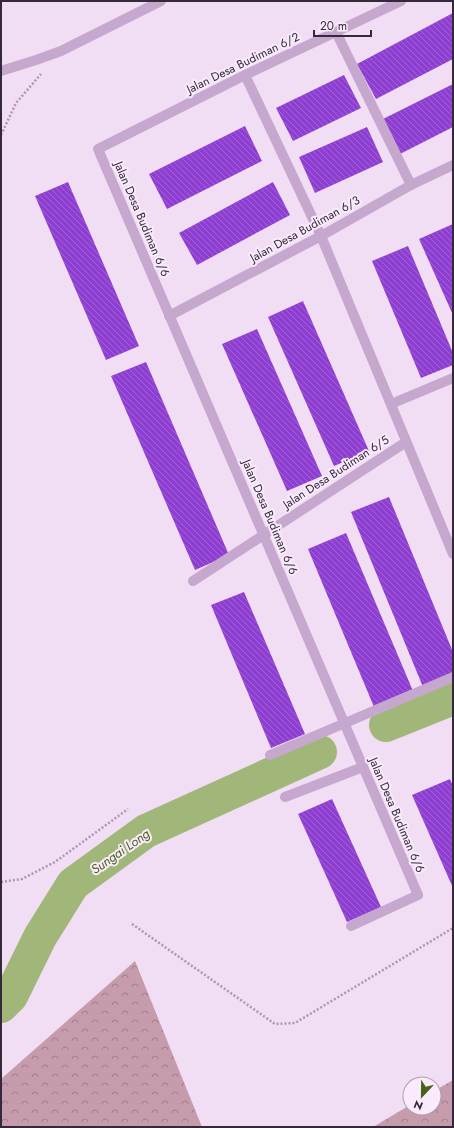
<svg xmlns="http://www.w3.org/2000/svg" width="454" height="1128" font-family="Jost,sans-serif">
<style>
.forest{fill:url(#forest-crowns)}
.lines{fill:none;stroke-linecap:round;stroke-linejoin:round}
.river{stroke:#a1b679;stroke-width:34}
.building{fill:url(#building-back-hatch)}
.path{stroke:#b092bb;stroke-width:2.5;stroke-dasharray:2 2;stroke-linecap:butt}
.lane{stroke:#c6a8cf;stroke-width:10}
.street{stroke:#c6a8cf;stroke-width:10}
.labels{text-anchor:middle;stroke-width:4;stroke-linejoin:round;paint-order:stroke}
.street-label{font-size:12px;fill:#34293b;stroke:#f9ebfc}
.water-label{font-size:13px;font-style:italic;fill:#476219;stroke:#f9ebfc}
</style>
<defs>
<pattern id="forest-crowns" width="20" height="18" patternUnits="userSpaceOnUse"><rect width="20" height="18" fill="#c69bab"/><path d="M2 6a3 3 0 1 1 6 0M12 15a3 3 0 1 1 6 0" fill="none" stroke="#a27e8c"/></pattern>
<pattern id="building-back-hatch" width="6" height="6" patternUnits="userSpaceOnUse"><rect width="6" height="6" fill="#8f3ed3"/><path d="M-1 5l2 2M0 0l6 6M5-1l2 2" fill="none" stroke="#9e65ce"/></pattern>
</defs>
<rect width="100%" height="100%" fill="#f1def5"/>
<g class="forest">
<polygon points="135,961 202,1127 1,1127 1,1079"/>
<polygon points="453,1080 453,1127 373,1127 410,1105 410,1108 434,1108 434,1091"/>
</g>
<g class="lines">
<g class="river">
<polyline points="386,725 453,698"/>
<polyline points="1,1006 11,996 40,937 73,884 146,831 320,752"/>
</g>
</g>
<g class="building">
<polygon points="453,13 453,59 376,99 357,64"/>
<polygon points="344,75 361,108 293,141 276,108"/>
<polygon points="453,84 453,127 400,154 383,119"/>
<polygon points="245,126 262,161 167,209 149,174"/>
<polygon points="367,127 383,162 315,193 299,157"/>
<polygon points="68,182 139,346 106,360 35,196"/>
<polygon points="273,182 290,215 197,265 179,233"/>
<polygon points="453,224 453,315 419,239"/>
<polygon points="408,246 453,353 453,365 421,378 372,261"/>
<polygon points="303,301 369,451 334,466 268,317"/>
<polygon points="257,329 322,476 287,491 222,344"/>
<polygon points="146,362 229,555 195,570 111,376"/>
<polygon points="389,497 453,652 453,675 423,687 351,512"/>
<polygon points="346,533 413,691 374,707 308,549"/>
<polygon points="244,592 305,734 271,748 211,605"/>
<polygon points="450,779 453,786 453,888 412,795"/>
<polygon points="332,799 381,907 347,922 298,814"/>
</g>
<g class="lines">
<g class="path">
<polyline points="1,135 16,103 41,74"/>
<polyline points="1,882 22,879 55,862 128,809"/>
<polyline points="132,924 275,1024 295,1023 453,928"/>
</g>
<g class="lane">
<polyline points="336,32 411,185"/>
<polyline points="1,71 36,60 61,51 161,1"/>
<polyline points="245,75 321,236"/>
<polyline points="391,404 453,378"/>
<polyline points="193,581 406,442"/>
<polyline points="270,755 453,677"/>
<polyline points="285,797 363,767"/>
<polyline points="351,926 418,895"/>
</g>
<g class="street">
<polyline points="401,1 245,75 98,149 418,895"/>
<polyline points="321,236 453,554"/>
<polyline points="169,316 321,236 411,185 453,165"/>
</g>
</g>
<g class="labels">
<g class="street-label">
<text transform="translate(243 63) rotate(-26)" y="4">Jalan Desa Budiman 6/2</text>
<text transform="translate(142 219) rotate(67)" y="4">Jalan Desa Budiman 6/6</text>
<text transform="translate(305 229) rotate(-29)" y="4">Jalan Desa Budiman 6/3</text>
<text transform="translate(336 472) rotate(-33)" y="4">Jalan Desa Budiman 6/5</text>
<text transform="translate(270 517) rotate(67)" y="4">Jalan Desa Budiman 6/6</text>
<text transform="translate(397 815) rotate(67)" y="4">Jalan Desa Budiman 6/6</text>
</g>
<g class="water-label">
<text transform="translate(120 851) rotate(-35)" y="5">Sungai Long</text>
</g>
</g>
<rect width="454" height="1128" fill="none" stroke="#34293b" stroke-width="4"/>
<g transform="translate(422 1096) rotate(202)"><circle r="19" fill="#f9ebfc" stroke="#aa9daf"/>
<path d="M0-3L7 15L0 10L-7 15Z" fill="#476219"/>
<text y="-6" font-size="11" font-weight="bold" text-anchor="middle" fill="#34293b">N</text>
</g>
<path d="M314 30v6h57v-6" fill="none" stroke="#34293b" stroke-width="2"/>
<text x="320" y="30" font-size="12" fill="#34293b" stroke="#f9ebfc" stroke-width="3" paint-order="stroke">20 m</text>
</svg>
